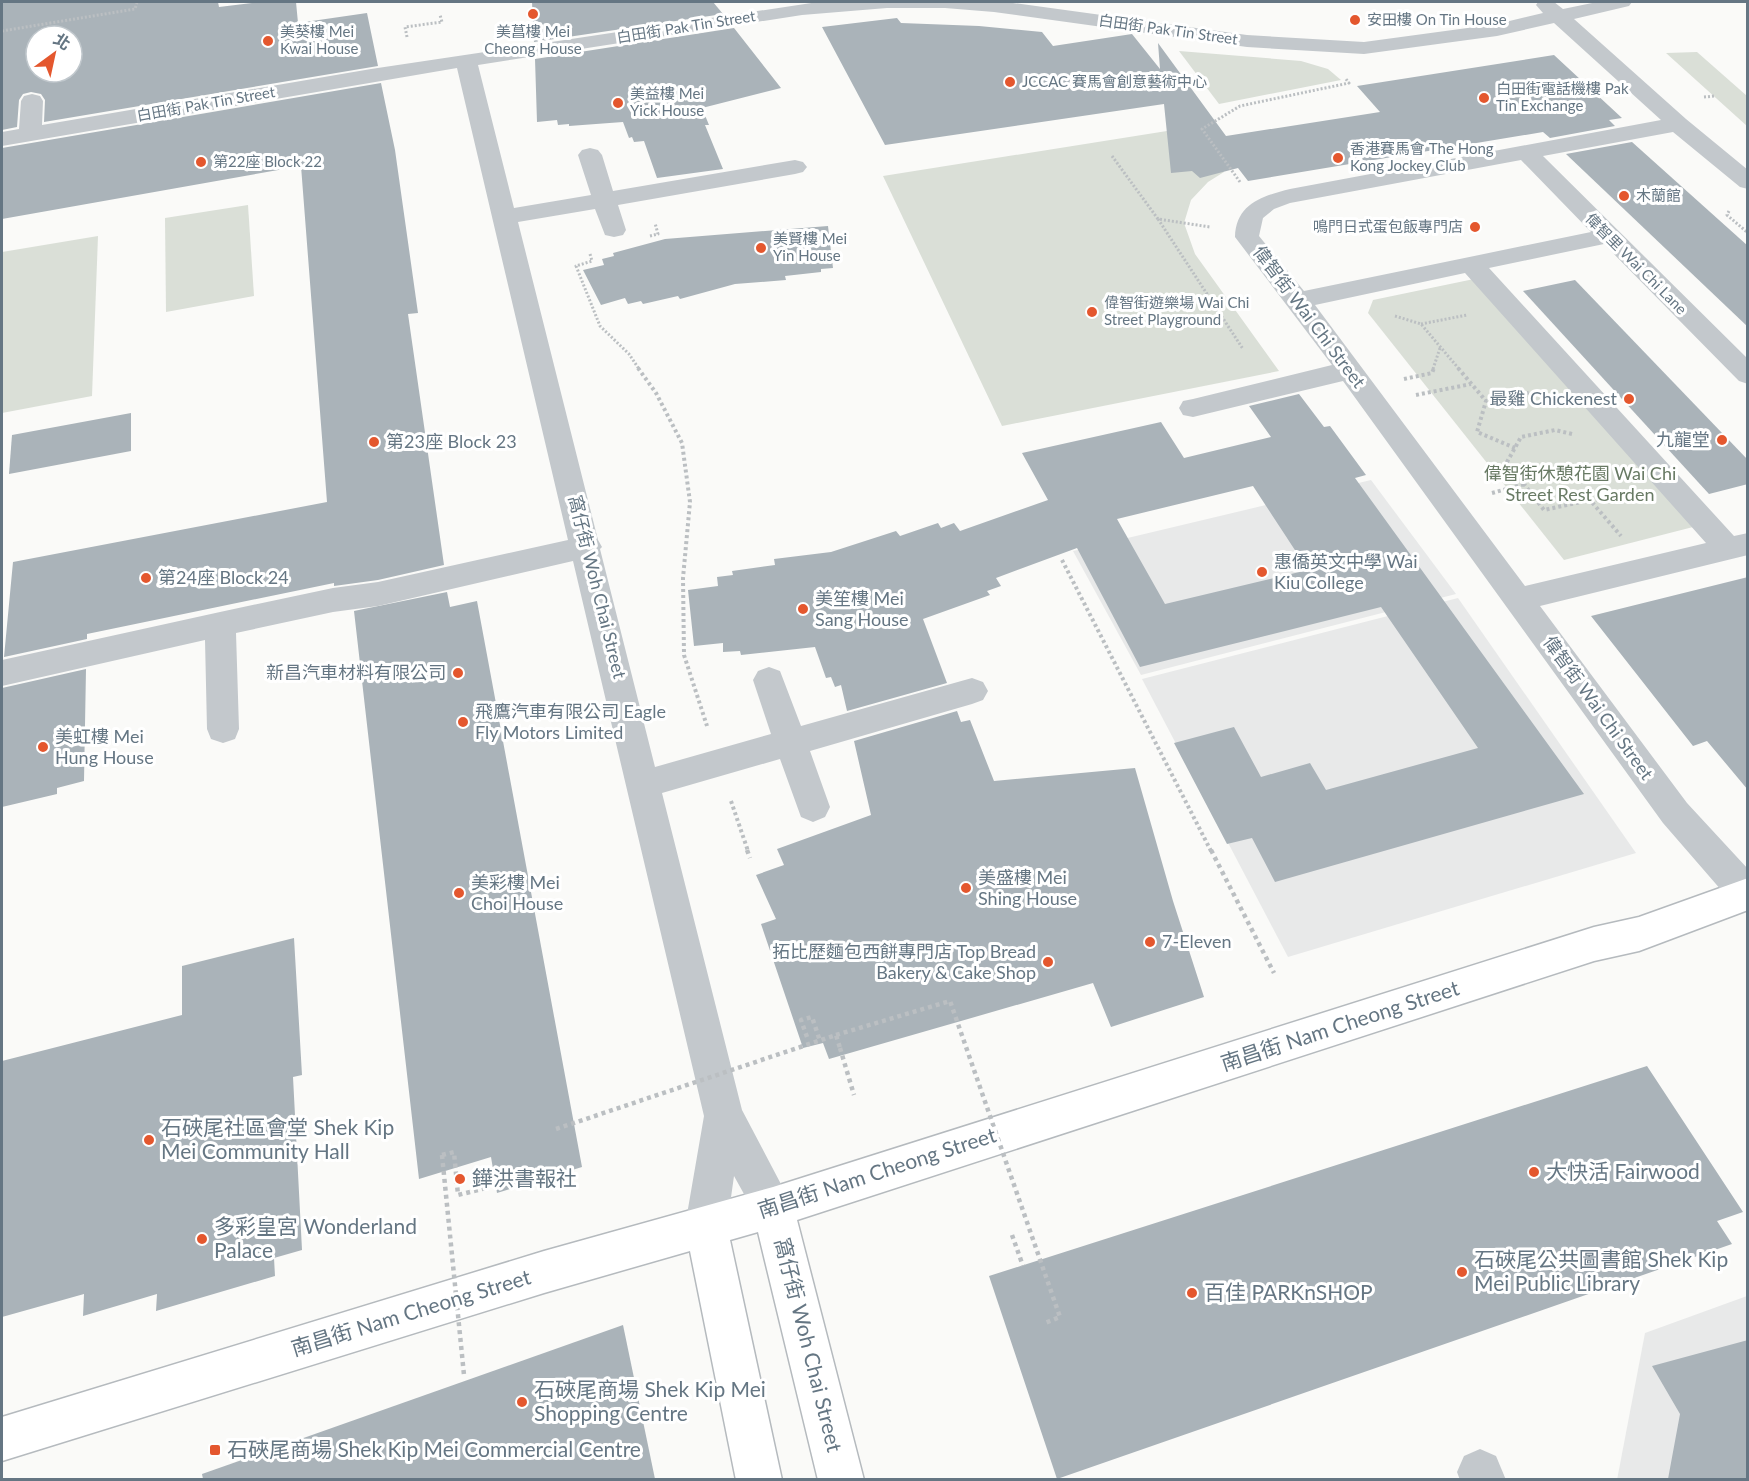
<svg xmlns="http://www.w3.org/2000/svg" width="1749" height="1481" font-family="Lato,'Noto Sans TC',sans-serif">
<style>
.built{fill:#e8e9e9}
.green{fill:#dadfd7}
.building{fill:#aab3b9;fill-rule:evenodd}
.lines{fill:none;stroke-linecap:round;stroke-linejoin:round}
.major-casing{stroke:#b5babe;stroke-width:3}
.path-far2{stroke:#bbbfc2;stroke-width:3;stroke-dasharray:2 2;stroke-linecap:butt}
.path-far1{stroke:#bbbfc2;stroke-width:4;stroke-dasharray:3 3;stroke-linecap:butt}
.path{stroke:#bbbfc2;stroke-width:4.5;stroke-dasharray:4 4;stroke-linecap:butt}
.minor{fill:#c3c8cc;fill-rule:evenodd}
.major{fill:#fff;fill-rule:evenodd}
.path-bridge{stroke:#bbbfc2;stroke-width:4.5;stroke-dasharray:4 4;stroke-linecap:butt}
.poi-dot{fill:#e4572e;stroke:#fff;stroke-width:2}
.labels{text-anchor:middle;stroke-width:6;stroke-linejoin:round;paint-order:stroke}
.far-poi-label{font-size:15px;fill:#657683;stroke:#fff;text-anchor:start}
.far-street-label{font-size:15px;fill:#657683;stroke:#fff}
.street-label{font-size:18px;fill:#657683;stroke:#fff}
.poi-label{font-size:18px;fill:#657683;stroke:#fff;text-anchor:start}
.park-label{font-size:18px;fill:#687a64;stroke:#fff}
.near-street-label{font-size:21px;fill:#657683;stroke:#fff}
.near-poi-label{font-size:21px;fill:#657683;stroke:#fff;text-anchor:start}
</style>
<rect width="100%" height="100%" fill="#fafaf8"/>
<g class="built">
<polygon points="1371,480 1456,594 1141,675 1073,551"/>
<polygon points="1458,598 1636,853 1288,957 1142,679"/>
<polygon points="1747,1296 1747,1479 1617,1480 1645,1333"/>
</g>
<g class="green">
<polygon points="1179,51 1301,61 1328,69 1341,80 1219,104"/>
<polygon points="1697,52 1747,96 1747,126 1666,53"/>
<polygon points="1192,127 1224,172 1208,182 1191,200 1184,223 1195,254 1279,371 1002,426 883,176"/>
<polygon points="248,205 254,296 166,312 165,218"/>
<polygon points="98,236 92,396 2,413 2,252"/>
<polygon points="1474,279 1697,526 1564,560 1368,313 1373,300"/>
</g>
<g class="building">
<path d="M2,2H218L219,7L261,2H296L298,23L367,13L378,66L44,122L45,100L41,94L31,92L23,94L19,100L17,127L2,130ZM36,36H72V72H36Z"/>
<polygon points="532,2 713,2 723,14 534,42"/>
<polygon points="897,18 901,23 979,26 1042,32 1053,46 1132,34 1160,69 1158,43 1226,136 1380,112 1357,86 1554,55 1622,118 1609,120 1615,126 1550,138 1543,132 1248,181 1238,168 1200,178 1192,171 1171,173 1164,104 885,145 822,27"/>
<polygon points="734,28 781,88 702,108 709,125 705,125 723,169 657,178 644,141 634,142 632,137 629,138 623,122 569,126 569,124 558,125 557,120 537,122 535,59"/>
<polygon points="381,83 395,150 418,313 408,314 444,565 378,580 334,586 334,583 87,634 87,639 4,657 13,562 327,502 301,166 2,219 2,148"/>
<polygon points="1632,142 1748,246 1748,327 1566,154"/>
<polygon points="828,226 833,268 821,269 821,272 785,276 786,280 735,284 680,299 678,296 643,304 641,301 628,304 625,298 601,305 583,270 604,265 602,259 614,256 613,253 665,239"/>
<polygon points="1575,280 1748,460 1748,484 1709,494 1523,291"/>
<path d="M1299,394L1324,427L1330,426L1366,475L1355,478L1584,794L1275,882L1252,838L1227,844L1174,743L1234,727L1261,777L1310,763L1326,790L1478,748L1381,607L1140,667L1077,548L996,578L1001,586L987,591L990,595L923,619L947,683L847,711L841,685L835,687L831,677L826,678L815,647L741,655L740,651L723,652V643L694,646L688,590L718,586L717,577L733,575L732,571L775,565L774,559L831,552L896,531L900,536L938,523L941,528L954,523L960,531L1048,500L1022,453L1161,422L1184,458L1271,437L1249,406ZM1253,486L1308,570L1165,604L1117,519Z"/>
<polygon points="131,413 131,451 9,474 12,435"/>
<polygon points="1748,577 1748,790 1707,741 1693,746 1591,616"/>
<polygon points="447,592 450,607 477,601 582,1167 497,1193 491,1157 419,1179 354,611"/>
<polygon points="86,669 84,781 57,788 57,794 2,807 2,688"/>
<polygon points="957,711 961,722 970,720 994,781 1135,768 1173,901 1204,997 1111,1027 1093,983 829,1059 823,1043 803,1048 761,924 776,919 756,875 784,865 777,849 871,815 854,741"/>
<polygon points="294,938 302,1075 293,1077 302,1250 274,1258 275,1276 156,1311 157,1294 83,1316 84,1294 2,1317 2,1061 182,1015 182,966"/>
<polygon points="1647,1066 1743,1212 1717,1221 1732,1244 1057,1479 989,1276"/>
<polygon points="623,1325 655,1479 203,1479 202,1474"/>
<polygon points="1748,1340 1748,1479 1668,1479 1680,1414 1652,1366"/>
</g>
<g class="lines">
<g class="major-casing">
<polygon id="major" points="1748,878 1748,910 1639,951 1594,961 797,1220 864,1480 818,1480 758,1232 730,1240 782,1480 736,1480 690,1251 544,1293 2,1461 2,1417 544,1251 773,1187 1594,927 1639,917"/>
</g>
<g class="path-far2">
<polyline points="2,31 135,9 137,2"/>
<polyline points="407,37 405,27 442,22 440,15"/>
<polyline points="1704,97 1715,96"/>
<polyline points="1112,156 1158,219 1210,227"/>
<polyline points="1240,182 1202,129 1240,106 1349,83 1346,79"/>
<polyline points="1729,211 1727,215 1748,233"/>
<polyline points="1158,219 1243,349"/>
<polyline points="650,236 658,234 655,223"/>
<polyline points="590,254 592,261 576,266 600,326 629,354 639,369"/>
<polyline points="1395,316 1421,324 1459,369"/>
<polyline points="1421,324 1467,315"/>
<polyline points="1433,369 1440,348"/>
</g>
<g class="path-far1">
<polyline points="638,368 656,393 682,443 690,502 683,578 684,655 707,726"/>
<polyline points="1458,368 1486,401"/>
<polyline points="1404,379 1432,373 1434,368"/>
<polyline points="1416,395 1471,384"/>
<polyline points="1572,434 1555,430 1521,437 1507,462 1544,510 1590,500 1621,536"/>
<polyline points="1515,448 1477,432 1486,401 1529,393 1537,395"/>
<polyline points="1492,493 1525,484"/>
<polyline points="1590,500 1631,497"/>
<polyline points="1062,560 1211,851"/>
<polyline points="731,801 748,851"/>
</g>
<g class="path">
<polyline points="747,850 750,858"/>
<polyline points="1211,850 1274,973"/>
<polyline points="807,1037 801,1020 812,1017 820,1041"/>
<polyline points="840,1048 854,1095"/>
<polyline points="442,1155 454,1152 458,1195 486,1188"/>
<polyline points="1012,1235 1023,1266"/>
</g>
<g class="minor">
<path d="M818,2H1006L1247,35L1364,42L1497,24L1543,13L1536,5L1538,2H1554L1563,9L1597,2H1632L1629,6L1574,19L1686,119L1748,170V189L1740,187L1673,132L1543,156L1748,359V384L1739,381L1604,244L1489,268L1734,536L1748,533V555L1540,606L1687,803L1748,869V911L1735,906L1663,823L1343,381L1193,417L1183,415L1179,408L1183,401L1193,399L1332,365L1235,237C1236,204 1262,196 1290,189L1661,120L1554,23L1497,36L1364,54L1247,47L994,12L945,8H887L802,15L478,65L514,208L591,195L578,155L582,150L590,148L598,150L602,155L613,191L795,160L803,162L807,167L803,172L795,174L618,205L626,230L623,235L614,237L605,235L595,209L518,222L598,540L602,547L600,549L655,767L771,734L753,680L758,671L769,667L780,671L801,726L972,678L983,682L988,691L983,700L972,704L810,751L830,807L825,817L813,822L801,817L780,759L662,793L742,1110L793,1207L787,1221L773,1227L759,1221L734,1176L727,1226L721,1241L706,1247L691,1241L685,1226L704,1116L573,561L378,606L333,612L236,633L239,729L235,739L223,743L211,739L207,729L205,640L2,686V660L220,612L333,588L378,582L568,540L457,68L2,146V132L19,129L21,101L24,96L32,94L40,96L43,101L42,125L371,69ZM1521,160L1591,232L1304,291L1259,236L1263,218L1274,209L1290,203ZM1465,273L1706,543L1525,586L1315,305Z"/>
<polygon points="1480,1449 1496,1456 1506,1480 1460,1480 1457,1472 1464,1456"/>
</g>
<use href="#major" class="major"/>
<g class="path-bridge">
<polyline points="836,1035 950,1001 1060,1317 1045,1323"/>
<polyline points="556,1129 836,1035 840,1048"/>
<polyline points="442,1155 464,1375"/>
</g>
</g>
<g class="poi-dot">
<circle cx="533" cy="14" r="6"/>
<circle cx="1355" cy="20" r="6"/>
<circle cx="268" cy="41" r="6"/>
<circle cx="1010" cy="82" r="6"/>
<circle cx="1484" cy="98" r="6"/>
<circle cx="618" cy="103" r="6"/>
<circle cx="1338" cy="158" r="6"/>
<circle cx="201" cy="162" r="6"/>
<circle cx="1624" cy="196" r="6"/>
<circle cx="1475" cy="227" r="6"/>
<circle cx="761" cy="248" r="6"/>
<circle cx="1092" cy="312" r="6"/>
<circle cx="1629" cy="399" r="6"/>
<circle cx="1722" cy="440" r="6"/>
<circle cx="374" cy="442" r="6"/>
<circle cx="1262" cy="572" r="6"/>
<circle cx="146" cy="578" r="6"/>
<circle cx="803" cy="609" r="6"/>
<circle cx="458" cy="673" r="6"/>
<circle cx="463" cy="722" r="6"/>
<circle cx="43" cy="747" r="6"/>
<circle cx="966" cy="888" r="6"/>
<circle cx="459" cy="893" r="6"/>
<circle cx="1150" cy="942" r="6"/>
<circle cx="1048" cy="962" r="6"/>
<circle cx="149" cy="1140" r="6"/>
<circle cx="1534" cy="1172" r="6"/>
<circle cx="460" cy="1179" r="6"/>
<circle cx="202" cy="1239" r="6"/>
<circle cx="1462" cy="1272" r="6"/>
<circle cx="1192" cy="1293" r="6"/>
<circle cx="522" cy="1402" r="6"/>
<rect x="209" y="1444" width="12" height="12" rx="3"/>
</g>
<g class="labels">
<g class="far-poi-label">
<text x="1367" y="25">安田樓 On Tin House</text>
<text x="280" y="37">美葵樓 Mei<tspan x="280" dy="17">Kwai House</tspan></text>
<text x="533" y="37" text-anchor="middle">美菖樓 Mei<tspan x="533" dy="17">Cheong House</tspan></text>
<text x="1022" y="87">JCCAC 賽馬會創意藝術中心</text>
<text x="1496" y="94">白田街電話機樓 Pak<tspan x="1496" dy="17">Tin Exchange</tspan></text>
<text x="630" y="99">美益樓 Mei<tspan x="630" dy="17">Yick House</tspan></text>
<text x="1350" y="154">香港賽馬會 The Hong<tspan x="1350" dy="17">Kong Jockey Club</tspan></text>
<text x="213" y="167">第22座 Block 22</text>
<text x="1636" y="201">木蘭館</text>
<text x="1463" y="232" text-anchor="end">鳴門日式蛋包飯專門店</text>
<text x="773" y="244">美賢樓 Mei<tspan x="773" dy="17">Yin House</tspan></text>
<text x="1104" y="308">偉智街遊樂場 Wai Chi<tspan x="1104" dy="17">Street Playground</tspan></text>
</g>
<g class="far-street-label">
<text transform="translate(686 27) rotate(-9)" y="5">白田街 Pak Tin Street</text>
<text transform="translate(1168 30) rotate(8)" y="5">白田街 Pak Tin Street</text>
<text transform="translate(206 104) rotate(-10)" y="5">白田街 Pak Tin Street</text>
<text transform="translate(1636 264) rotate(45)" y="5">偉智里 Wai Chi Lane</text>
</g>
<g class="street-label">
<text transform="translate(1309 317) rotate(53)" y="6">偉智街 Wai Chi Street</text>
<text transform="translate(597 587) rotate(76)" y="6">窩仔街 Woh Chai Street</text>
<text transform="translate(1598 708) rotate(54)" y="6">偉智街 Wai Chi Street</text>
</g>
<g class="poi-label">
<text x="1617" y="405" text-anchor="end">最雞 Chickenest</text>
<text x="1710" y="446" text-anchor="end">九龍堂</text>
<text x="386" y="448">第23座 Block 23</text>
<text x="1274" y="568">惠僑英文中學 Wai<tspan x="1274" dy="21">Kiu College</tspan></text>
<text x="158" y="584">第24座 Block 24</text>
<text x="815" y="605">美笙樓 Mei<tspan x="815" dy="21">Sang House</tspan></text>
<text x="446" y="679" text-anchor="end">新昌汽車材料有限公司</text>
<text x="475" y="718">飛鷹汽車有限公司 Eagle<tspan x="475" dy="21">Fly Motors Limited</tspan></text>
<text x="55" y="743">美虹樓 Mei<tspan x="55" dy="21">Hung House</tspan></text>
<text x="978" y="884">美盛樓 Mei<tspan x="978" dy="21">Shing House</tspan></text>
<text x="471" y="889">美彩樓 Mei<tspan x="471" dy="21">Choi House</tspan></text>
<text x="1162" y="948">7-Eleven</text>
<text x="1036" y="958" text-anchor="end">拓比歷麵包西餅專門店 Top Bread<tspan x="1036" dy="21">Bakery &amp; Cake Shop</tspan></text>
</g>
<g class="park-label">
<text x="1580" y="480">偉智街休憩花園 Wai Chi<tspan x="1580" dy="21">Street Rest Garden</tspan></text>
</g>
<g class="near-street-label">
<text transform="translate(1340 1026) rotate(-18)" y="7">南昌街 Nam Cheong Street</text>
<text transform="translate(877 1173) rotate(-18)" y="7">南昌街 Nam Cheong Street</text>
<text transform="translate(411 1313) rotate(-17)" y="7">南昌街 Nam Cheong Street</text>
<text transform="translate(808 1345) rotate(76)" y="7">窩仔街 Woh Chai Street</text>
</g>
<g class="near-poi-label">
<text x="161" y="1135">石硤尾社區會堂 Shek Kip<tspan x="161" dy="24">Mei Community Hall</tspan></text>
<text x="1546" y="1179">大快活 Fairwood</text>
<text x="472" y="1186">鏵洪書報社</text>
<text x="214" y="1234">多彩皇宮 Wonderland<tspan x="214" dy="24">Palace</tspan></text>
<text x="1474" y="1267">石硤尾公共圖書館 Shek Kip<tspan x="1474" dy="24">Mei Public Library</tspan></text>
<text x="1204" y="1300">百佳 PARKnSHOP</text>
<text x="534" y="1397">石硤尾商場 Shek Kip Mei<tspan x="534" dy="24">Shopping Centre</tspan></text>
<text x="227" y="1457">石硤尾商場 Shek Kip Mei Commercial Centre</text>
</g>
</g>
<rect width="1749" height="1481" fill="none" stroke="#657683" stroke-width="6"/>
<g transform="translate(54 54) rotate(33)"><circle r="28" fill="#ffffff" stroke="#c1c8cd" stroke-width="1.5"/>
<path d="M0-4.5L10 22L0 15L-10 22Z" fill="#e4572e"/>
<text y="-9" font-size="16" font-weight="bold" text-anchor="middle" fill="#657683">北</text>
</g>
</svg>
